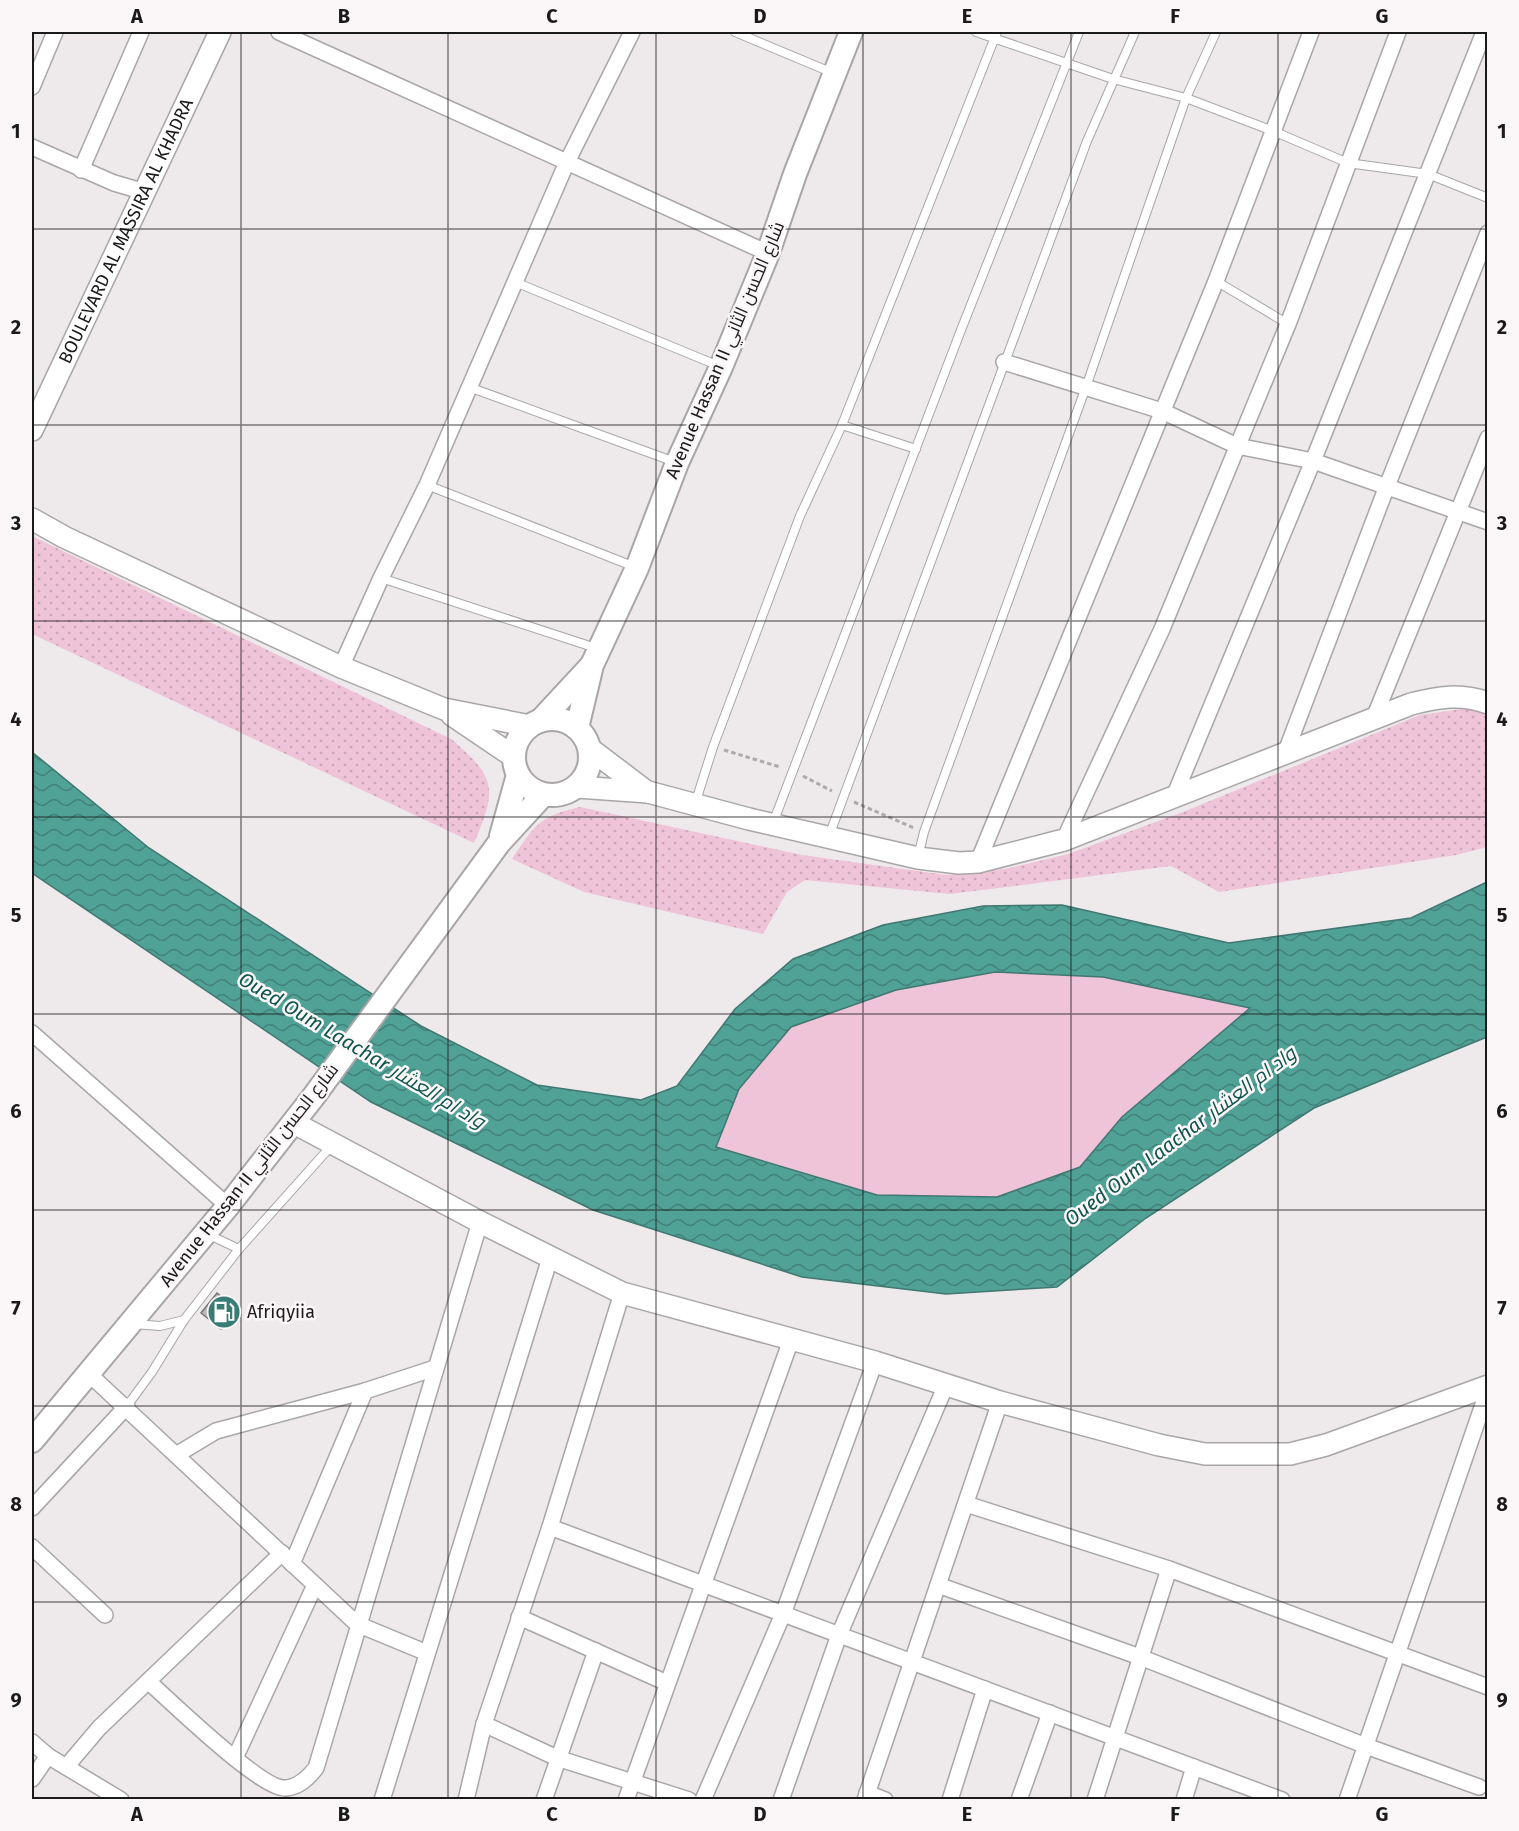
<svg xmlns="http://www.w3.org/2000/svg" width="1519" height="1831" font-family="'Fira Sans',Cairo,sans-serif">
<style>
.green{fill:#efc3d8}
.park{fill:url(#park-dots)}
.water{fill:url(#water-waves);stroke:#407871;stroke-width:1.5;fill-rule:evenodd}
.building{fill:#bbb7b8;stroke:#797577;stroke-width:1.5}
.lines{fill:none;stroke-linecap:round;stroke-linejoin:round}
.lane-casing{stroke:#a9a6a7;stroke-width:10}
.street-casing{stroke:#a9a6a7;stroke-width:18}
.secondary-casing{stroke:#a9a6a7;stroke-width:24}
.primary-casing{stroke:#a9a6a7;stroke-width:26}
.path{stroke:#aeaaab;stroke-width:3;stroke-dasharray:4.5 3;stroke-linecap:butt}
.lane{stroke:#fff;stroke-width:8}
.street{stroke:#fff;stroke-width:15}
.secondary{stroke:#fff;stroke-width:21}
.primary{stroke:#fff;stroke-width:22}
.grid{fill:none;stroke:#1b1a1a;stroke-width:1.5;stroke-opacity:0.55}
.labels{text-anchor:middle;stroke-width:5;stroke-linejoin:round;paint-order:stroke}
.street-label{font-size:18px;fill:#1b1a1a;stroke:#fbf7f9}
.poi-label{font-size:18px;fill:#1b1a1a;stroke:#fbf7f9;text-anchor:start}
.water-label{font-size:20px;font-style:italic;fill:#0c544c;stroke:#fbf7f9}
.neatline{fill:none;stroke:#1b1a1a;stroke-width:2}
.grid-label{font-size:20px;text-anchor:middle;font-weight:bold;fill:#1b1a1a}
</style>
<defs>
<pattern id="park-dots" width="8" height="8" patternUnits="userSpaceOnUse" patternTransform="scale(1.5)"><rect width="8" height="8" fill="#efc3d8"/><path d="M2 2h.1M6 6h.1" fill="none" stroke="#cca7b9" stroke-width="1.8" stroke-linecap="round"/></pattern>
<pattern id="water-waves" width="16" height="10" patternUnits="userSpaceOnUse" patternTransform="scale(1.5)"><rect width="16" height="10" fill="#50a196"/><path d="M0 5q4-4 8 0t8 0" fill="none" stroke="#42827a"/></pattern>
</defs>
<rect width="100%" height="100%" fill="#eee9eb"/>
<polygon class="green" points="995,972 1103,977 1250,1008 1122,1117 1080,1167 997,1197 877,1195 716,1147 739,1089 791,1027 896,990"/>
<g class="park">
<path d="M32,536L451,739C497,778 497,789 474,843L32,634Z"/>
<path d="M1469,708L1487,714V847L1456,855L1219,892L1171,866L950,894L805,880L787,892L763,934L584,892L512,859C534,826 539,816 580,807L802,855L946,875L1005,869L1068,854L1183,812L1420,715Z"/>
</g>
<path class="water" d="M32,752L149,848L421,1026L537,1085L641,1100L677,1086L735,1009L793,959L883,925L983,906L1062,905L1229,943L1411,918L1487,882V1037L1314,1108L1146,1218L1057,1287L946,1294L802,1277L593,1210L371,1102L32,873ZM995,972L1103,977L1250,1008L1122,1117L1080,1167L997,1197L877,1195L716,1147L739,1089L791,1027L896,990Z"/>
<polygon class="building" points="217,1293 237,1309 221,1329 201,1313"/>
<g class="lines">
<g class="lane-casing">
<g id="lane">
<polyline points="735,32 833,73"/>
<polyline points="976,32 1113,79 1186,98 1273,131 1348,163 1428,174 1488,198"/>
<polyline points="1216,281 1288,324"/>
<polyline points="515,282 719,366"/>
<polyline points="469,387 675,462"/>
<polyline points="842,425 916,449"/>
<polyline points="427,485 635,567"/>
<polyline points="381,578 596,648"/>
<polyline points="695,804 713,747 800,516 842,425 997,32"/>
<polyline points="773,823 961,330 1079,32"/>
<polyline points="829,836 1087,141 1135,32"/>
<polyline points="918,857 924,832 1086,387 1186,98 1216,32"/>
<polyline points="239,1249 332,1145"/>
<polyline points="134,1324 160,1326 184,1320 239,1249 207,1234"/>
<polyline points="127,1406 152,1372 184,1320"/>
</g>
</g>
<g class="street-casing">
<g id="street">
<polyline points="279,32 768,253"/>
<polyline points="32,87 55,32"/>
<polyline points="32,147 114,183 145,192"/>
<polyline points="81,170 141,32"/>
<polyline points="1004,362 1162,411 1237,446 1313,461 1488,522"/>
<polyline points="341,667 381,578 427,485 567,162 632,32"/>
<polyline points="1374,718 1488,438"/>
<polyline points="1285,754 1387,486 1488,233"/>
<polyline points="1173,799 1313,461 1484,32"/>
<polyline points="1064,840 1162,629 1288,324 1398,32"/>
<polyline points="978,862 1216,281 1311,32"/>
<polyline points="32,1033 228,1206"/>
<polyline points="88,1373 357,1624 427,1653"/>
<polyline points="176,1455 216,1431 365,1391"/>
<polyline points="966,1504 1169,1569 1488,1687"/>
<polyline points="32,1508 127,1406"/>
<polyline points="550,1527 1282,1800"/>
<polyline points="32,1547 105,1615"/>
<polyline points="292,1564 365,1391 435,1368"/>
<polyline points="938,1585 1140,1657 1366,1746 1479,1787"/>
<polyline points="519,1617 667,1683"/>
<path d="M149,1682C170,1701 263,1791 286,1788C299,1787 308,1778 316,1768L480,1222"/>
<polyline points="484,1724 557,1758 689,1800"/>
<polyline points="32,1742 48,1756 121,1800"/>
<polyline points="235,1758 315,1585"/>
<polyline points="66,1767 99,1728 282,1553"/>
<polyline points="32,1779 48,1756"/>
<polyline points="867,1793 885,1800"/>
<polyline points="382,1800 550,1258"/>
<polyline points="466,1800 484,1724 550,1527 622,1293"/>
<polyline points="544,1800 596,1651"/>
<polyline points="626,1800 791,1340"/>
<polyline points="703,1800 783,1614 875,1362"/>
<polyline points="781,1800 839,1635 946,1385"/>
<polyline points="865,1800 1000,1402"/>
<polyline points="950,1800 985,1689"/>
<polyline points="1019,1800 1050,1713"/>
<polyline points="1095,1800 1169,1569"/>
<polyline points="1184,1800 1194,1767"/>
<polyline points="1347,1800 1488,1390"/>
</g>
</g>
<g class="secondary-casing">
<g id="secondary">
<path id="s1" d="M32,430L220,32"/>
<polyline points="32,519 64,537 341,667 444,709 530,726"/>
<polyline points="452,715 514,757"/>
<polyline points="589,748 647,792"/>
<path d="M577,787L648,792L749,819L918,858L959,863L978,862L1064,840L1411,704C1438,697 1461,693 1488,703"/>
<polyline points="294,1123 480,1222 622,1293 875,1362 1000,1402 1159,1445 1205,1454 1290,1454 1326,1445 1488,1386"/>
</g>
</g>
<g class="primary-casing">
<g id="primary">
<circle cx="552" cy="757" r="38"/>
<polyline points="540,721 591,666"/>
<polyline points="577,728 592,665 637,568 677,463 721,367 768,253 795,174 851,32"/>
<polyline points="501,836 518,775"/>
<polyline points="32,1441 228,1206 314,1096 499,843 543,795"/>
</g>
</g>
<g class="path">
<polyline points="724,750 780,767"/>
<polyline points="803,776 832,791"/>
<polyline points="854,802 914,828"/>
</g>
<use href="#lane" class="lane"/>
<use href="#street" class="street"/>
<use href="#secondary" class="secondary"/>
<use href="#primary" class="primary"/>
</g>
<path class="grid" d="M241,32V1800M448,32V1800M656,32V1800M863,32V1800M1071,32V1800M1278,32V1800M32,229H1488M32,425H1488M32,621H1488M32,817H1488M32,1014H1488M32,1210H1488M32,1406H1488M32,1602H1488"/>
<defs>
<g id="fuel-disc" transform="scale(1.725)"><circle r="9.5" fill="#377d74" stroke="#fbf7f9"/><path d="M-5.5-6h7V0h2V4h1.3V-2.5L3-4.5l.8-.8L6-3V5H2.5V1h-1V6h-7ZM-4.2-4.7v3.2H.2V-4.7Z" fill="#fff"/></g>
</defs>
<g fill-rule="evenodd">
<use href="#fuel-disc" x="224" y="1312"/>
</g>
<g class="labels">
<g class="street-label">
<text dy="6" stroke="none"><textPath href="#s1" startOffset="220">BOULEVARD AL MASSIRA AL KHADRA</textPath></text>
<text transform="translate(725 350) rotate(-67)" y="6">Avenue Hassan II شارع الحسن الثاني</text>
<text transform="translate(249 1175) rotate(-52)" y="6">Avenue Hassan II شارع الحسن الثاني</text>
</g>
<g class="poi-label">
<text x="247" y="1318">Afriqyiia</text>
</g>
<g class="water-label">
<text transform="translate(362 1050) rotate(31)" y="7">Oued Oum Laachar واد ام العشار</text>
<text transform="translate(1180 1136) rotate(-37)" y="7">Oued Oum Laachar واد ام العشار</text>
</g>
</g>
<rect width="1519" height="1831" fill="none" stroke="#fbf7f9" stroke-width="66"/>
<rect x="33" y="33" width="1453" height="1765" class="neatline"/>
<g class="grid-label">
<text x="137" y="23">A</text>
<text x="344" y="23">B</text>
<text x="552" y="23">C</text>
<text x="760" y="23">D</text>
<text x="967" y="23">E</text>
<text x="1175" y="23">F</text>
<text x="1382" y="23">G</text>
<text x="16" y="138">1</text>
<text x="1502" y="138">1</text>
<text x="16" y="334">2</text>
<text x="1502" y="334">2</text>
<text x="16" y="530">3</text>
<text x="1502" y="530">3</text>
<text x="16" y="726">4</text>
<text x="1502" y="726">4</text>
<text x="16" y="922">5</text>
<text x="1502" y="922">5</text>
<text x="16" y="1118">6</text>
<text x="1502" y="1118">6</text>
<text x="16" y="1315">7</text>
<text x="1502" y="1315">7</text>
<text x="16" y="1511">8</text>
<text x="1502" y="1511">8</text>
<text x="16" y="1707">9</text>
<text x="1502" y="1707">9</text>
<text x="137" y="1821">A</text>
<text x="344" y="1821">B</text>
<text x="552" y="1821">C</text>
<text x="760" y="1821">D</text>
<text x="967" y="1821">E</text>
<text x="1175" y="1821">F</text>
<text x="1382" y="1821">G</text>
</g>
</svg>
